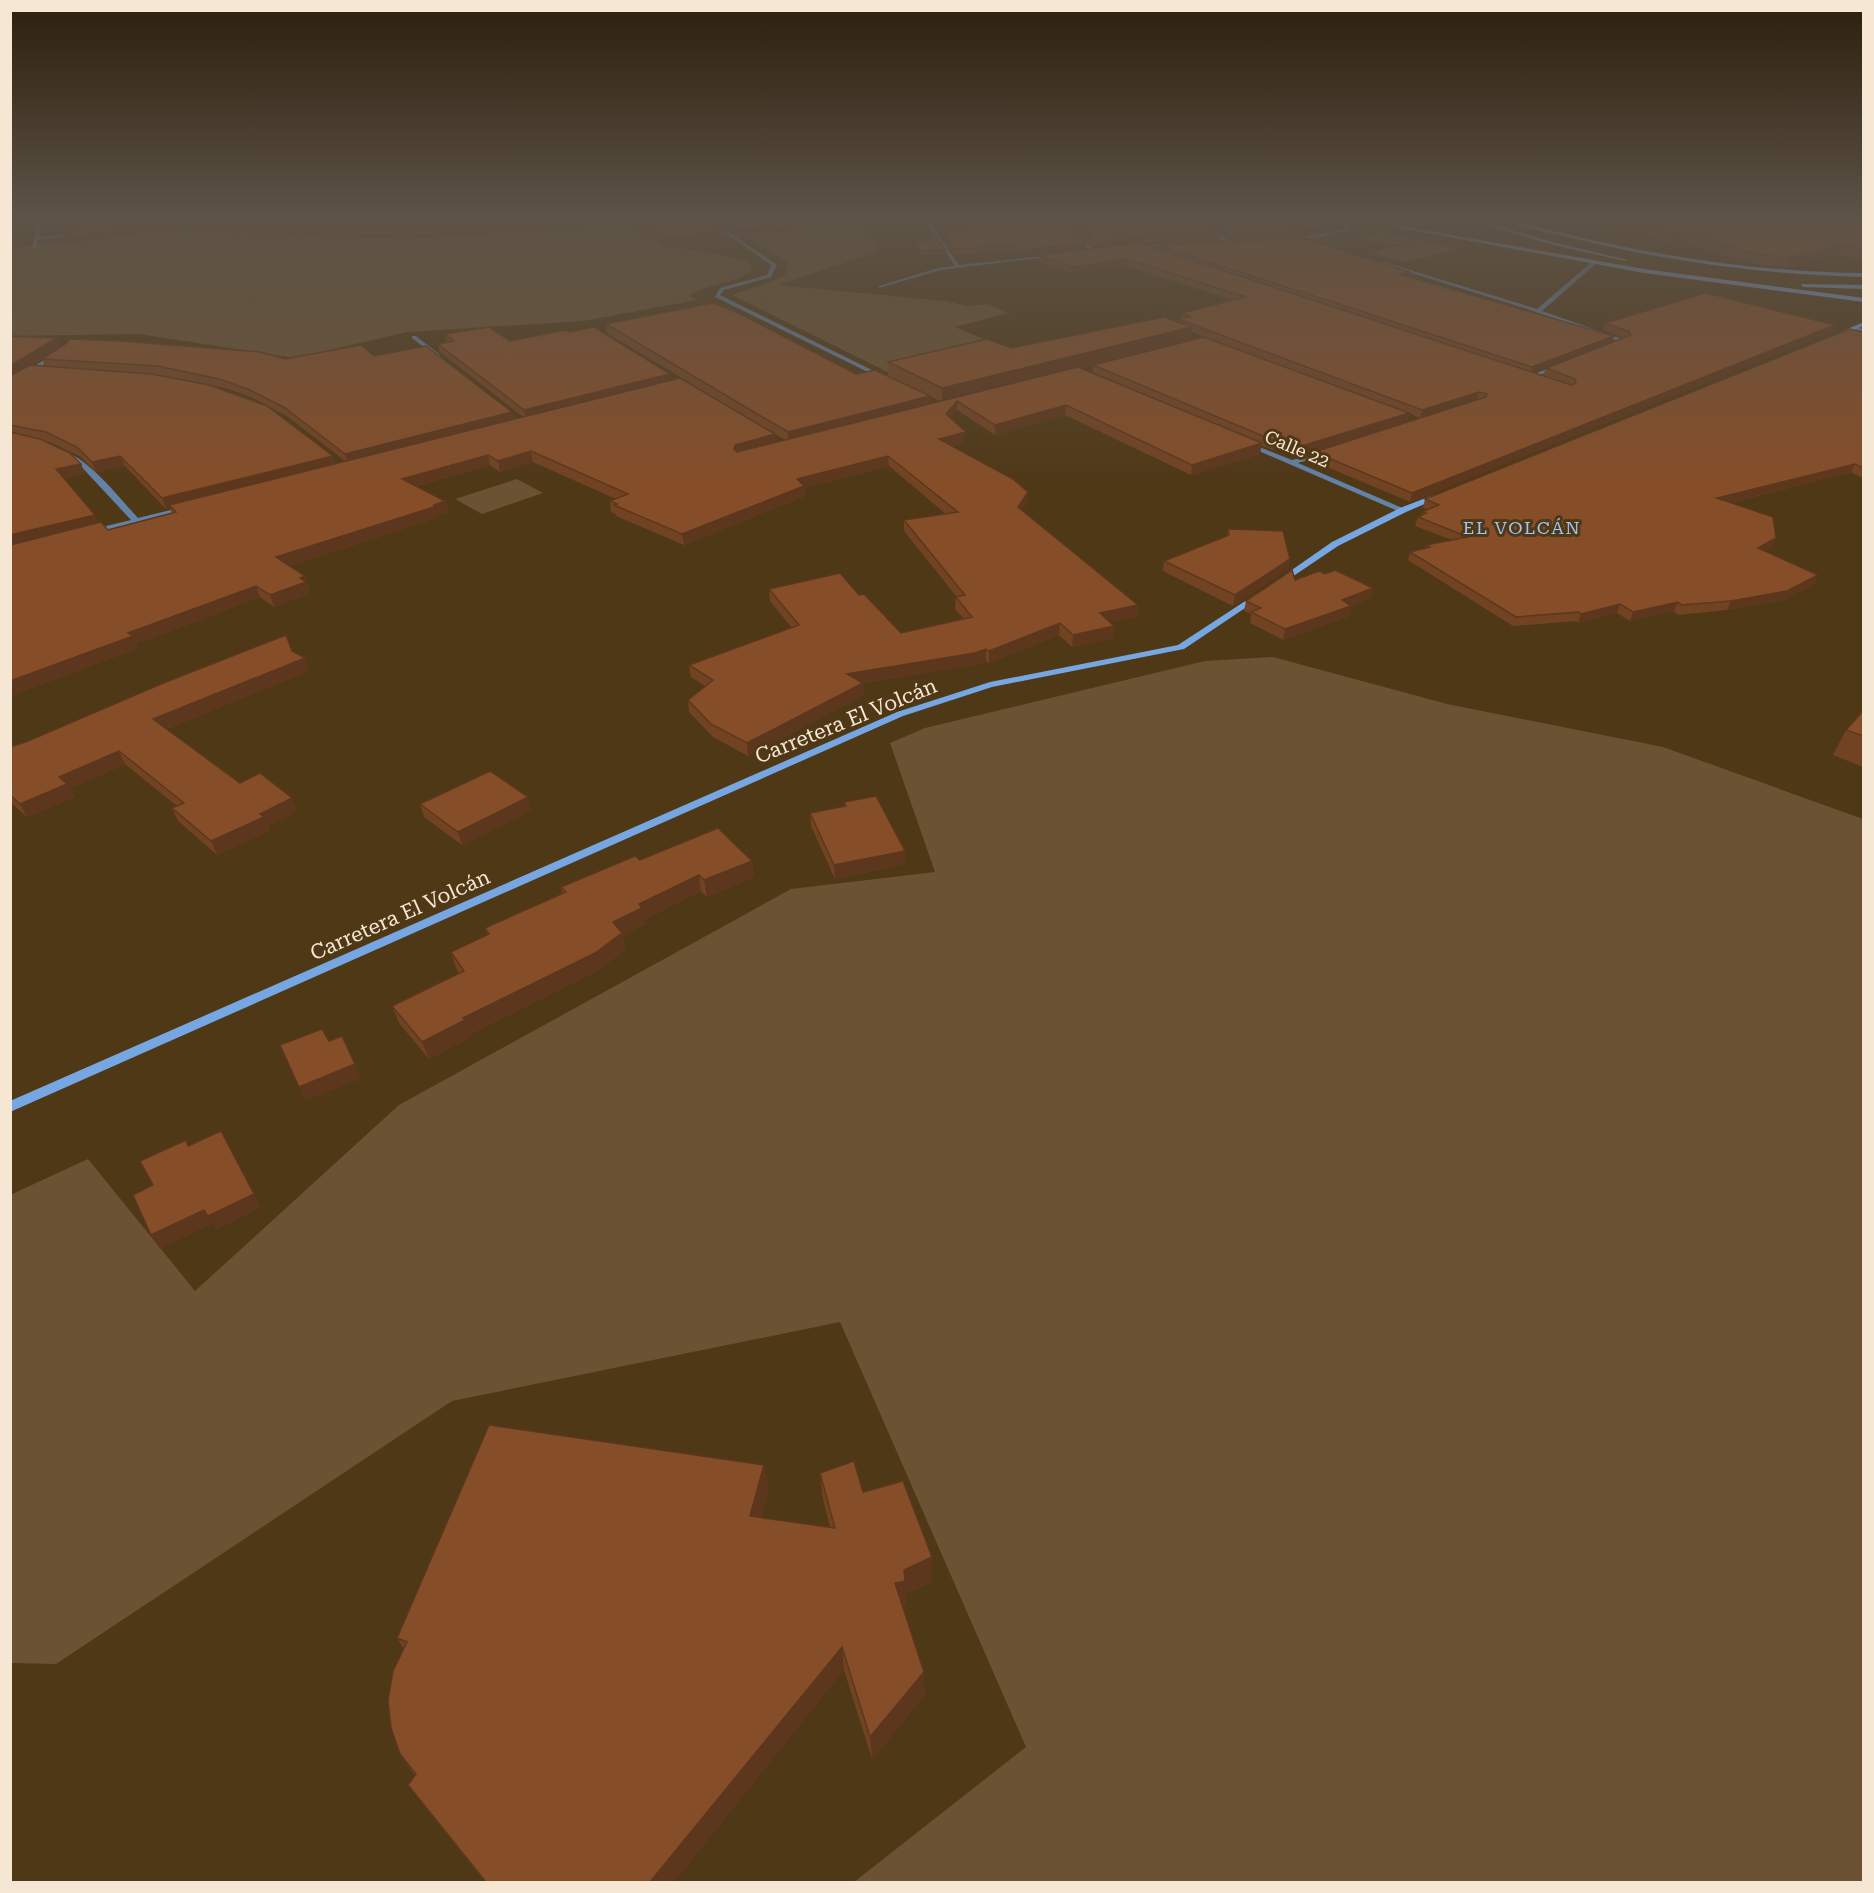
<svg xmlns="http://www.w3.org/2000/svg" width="1874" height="1893" font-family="'Roboto Serif',serif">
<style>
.green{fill:#6b5232}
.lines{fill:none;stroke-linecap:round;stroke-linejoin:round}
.street{fill:#6282a7;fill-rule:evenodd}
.secondary{fill:#76a7e3;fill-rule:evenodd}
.wall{fill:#724323;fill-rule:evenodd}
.shaded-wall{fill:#5d371d}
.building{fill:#854e29;stroke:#5d371d;stroke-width:1.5}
.labels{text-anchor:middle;stroke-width:6;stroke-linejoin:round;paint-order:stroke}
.far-street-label{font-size:18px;fill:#f6e7d5;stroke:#4f3816}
.far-neighbourhood-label{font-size:18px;letter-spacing:1.5px;fill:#9dc5f5;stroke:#4f3816}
.street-label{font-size:21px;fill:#f6e7d5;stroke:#4f3816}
</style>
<rect width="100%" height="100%" fill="#4f3816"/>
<g class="green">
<polygon points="719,218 860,218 880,251 778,285 945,301 967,306 988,304 1009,313 955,327 1058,370 936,396 732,295 780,278 786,273 788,263"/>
<path d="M629,224L664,247L696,250L747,261L753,270C735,284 710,283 690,295L697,300L583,321L408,332L294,358L139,334L11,336L10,248L159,231L409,239Z"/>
<polygon points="1383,232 1414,241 1389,246 1358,237"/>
<polygon points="1421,240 1458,250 1403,262 1370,253"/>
<polygon points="517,479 543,493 482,514 455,499"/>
<polygon points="1273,657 1447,704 1663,747 1863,819 1863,1882 854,1882 1026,1747 840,1322 452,1401 56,1664 11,1663 10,1195 88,1159 195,1291 399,1105 791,889 935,872 890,743 925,728 1205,661"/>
</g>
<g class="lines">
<g class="street">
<polygon points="39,218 43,218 39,237 62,235 64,237 38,240 36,248 32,248"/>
<polygon points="704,218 709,218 777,265 771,277 724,290 720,295 884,376 884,378 880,378 715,297 720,288 767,275 771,265"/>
<polygon points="923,218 927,218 959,265 1053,255 1055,256 941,270 879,288 879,286 938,268 955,266"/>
<polygon points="1059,218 1063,218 1096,253 1092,253"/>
<polygon points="1195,218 1199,218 1230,241 1230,243 1226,243"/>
<polygon points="1331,218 1336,218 1350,226 1349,230 1322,237 1289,241 1287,240 1345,229 1346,227"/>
<polygon points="1175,243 1173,245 1133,248 1131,247"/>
<polygon points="1593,261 1598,262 1542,311 1627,341 1613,349 1611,346 1619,341 1524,308 1379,263 1384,262 1537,309"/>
<polygon points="1853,326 1864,329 1864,333 1851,329"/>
<polygon points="412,336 416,336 440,355 440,357 436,357 412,338"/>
<polygon points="57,352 59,355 10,386 10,381"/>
<polygon points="1560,364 1562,367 1534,377 1529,376"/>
<polygon points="1245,443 1249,443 1292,460 1329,451 1329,453 1298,463 1407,510 1400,512 1245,445"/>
<path d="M61,452C83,451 122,501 138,518L187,506L191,508L90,534V530L131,520L76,461L61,454Z"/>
</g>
<g class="secondary">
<polygon points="1376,218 1381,218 1401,226 1644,269 1864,298 1864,302 1644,273 1400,228"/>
<polygon points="1462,218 1468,218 1556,243 1628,260 1626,261 1553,245"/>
<path d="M1501,218H1507C1622,251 1744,272 1864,273V277C1769,275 1672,262 1580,240C1555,234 1524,230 1501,218Z"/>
<polygon points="1801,284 1864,285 1864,289 1803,287"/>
<polygon points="1864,322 1864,326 1838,336 1833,335"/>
<polygon points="1436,494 1443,496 1406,512 1338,546 1283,583 1276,581 1332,542 1400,508"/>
<polygon points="1256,594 1263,596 1184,649 992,687 903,716 10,1112 10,1101 897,712 990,682 1178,645"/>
</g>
</g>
<g class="wall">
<polygon points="55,218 178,226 180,232 118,230 117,238 73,242 73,229 58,229 56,228 54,222"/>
<polygon points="216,218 706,218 725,231 726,236 667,243 636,220 581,226 577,224 480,232 382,235 197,232 195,227"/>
<polygon points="713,218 803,218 784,232 774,233 770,231 737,235"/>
<polygon points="987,218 1061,218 1084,248 1024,255 1015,251 954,254 944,238 944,233 987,219"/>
<polygon points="1066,218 1198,218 1219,234 1218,239 1137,243 1095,248"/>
<polygon points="1202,218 1325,218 1334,229 1303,236 1230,239"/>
<polygon points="1628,218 1863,218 1863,260 1840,255 1786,267 1751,264 1684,243 1670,244 1626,226"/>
<polygon points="917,243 945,250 945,254 919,255"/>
<path d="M1139,243L1563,383L1543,376L1546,368L1624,338L1603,330L1605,323L1835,325L1832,332L1410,502L1313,461L1314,452L1478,400L1420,418L1409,413L1407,422L1300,455L1281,447L1273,450L1261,445L1260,454L1191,475L1065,415L995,435L957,410L951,418L965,442L952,446L1028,492L1027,503L1022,510L1138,605L1137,617L1110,622L1114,626L1113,638L1072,647L1059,635L989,663L986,661L974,665L863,683L864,695L748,756L713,737L689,712L688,700L705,686L691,677L689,665L792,628L770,601L769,589L859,595L901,633L964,619L955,609L956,597H957L904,531V520L946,514L889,466L804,488L805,496L684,545L616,516V514L611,512L610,501L616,499L533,462L500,472L490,465L416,486L445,501L448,512L439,515V517L289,566L305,576L310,593L274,607L260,597L136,644L138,648L10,696V336L61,346L285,359L374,356L512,412L514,419L523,417L440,352L438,344L447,343L445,334L510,341L671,380L775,434V442L785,440L607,333L606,324L856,374L888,376V362L1011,348L1178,322V319H1181L1182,313L1233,300L1126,266L1071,273L1038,261V255ZM1192,332L1330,384L1093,365L1092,373L1081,368L1191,341ZM42,359L45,366L31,365ZM155,374L161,375L202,383ZM210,385L222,387L251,397L288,417L345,461L335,464L333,456ZM930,396L940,401L930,404ZM44,441L50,442L81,457L96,472L125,466L166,509L170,508L172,514L108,530L98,523L95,515L64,479L85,474L81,464Z"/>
<polygon points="1158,245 1410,272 1409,276 1407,276 1614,336 1612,341 1531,372 1157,249"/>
<polygon points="1863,332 1863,478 1851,472 1730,503 1772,547 1765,551 1818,575 1814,584 1783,600 1727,610 1678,615 1674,611 1630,621 1617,613 1578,623 1576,621 1513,626 1408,560 1410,552 1426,548 1426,545 1452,540 1415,526 1418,517 1421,516 1422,512 1427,509 1423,508 1425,499"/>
<polygon points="1228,529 1290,559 1288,569 1233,606 1163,571 1164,561 1227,536"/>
<polygon points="1295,580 1373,588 1371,598 1351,606 1349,616 1283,640 1250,623 1251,614 1244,611 1246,601"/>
<polygon points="292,651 305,658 309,671 166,729 240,783 292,798 297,812 267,826 269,831 217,855 178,821 172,808 177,806 125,764 69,789 74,797 27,817 10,802 10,747"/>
<polygon points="1863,711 1863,767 1833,755 1846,730"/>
<polygon points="844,802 905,851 905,864 835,879 811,826 810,813 844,806"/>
<polygon points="420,804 531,811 462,845 424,817"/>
<polygon points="640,860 752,861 754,877 707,897 701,891 644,920 645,924 622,936 625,949 599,970 470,1034 471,1037 429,1059 399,1023 392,1006 459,973 456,968 451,952 487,935 485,928 562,893 561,887"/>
<polygon points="764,1465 768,1491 761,1518 830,1527 823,1499 820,1473 863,1492 932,1557 932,1582 905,1594 906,1606 902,1606 925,1695 872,1759 844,1670 674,1882 485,1882 424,1806 408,1785 415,1776 400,1754 404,1649 397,1638"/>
</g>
<g class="shaded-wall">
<polygon points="10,218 37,218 36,219 10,222"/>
<polygon points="611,218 636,218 636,220 581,226 581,221"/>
<polygon points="796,218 803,218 784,232 774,233 773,228"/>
<polygon points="877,218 904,218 877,221"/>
<polygon points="576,219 577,224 480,232 479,227"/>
<polygon points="75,222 77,228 58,229 56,224"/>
<polygon points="116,224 118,230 117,238 73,242 71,236"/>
<polygon points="1335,224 1334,229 1303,236 1304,231"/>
<polygon points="770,225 770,231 737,235 737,230"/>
<polygon points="725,231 726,236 667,243 667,238"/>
<polygon points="1687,233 1684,243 1670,244 1673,234"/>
<polygon points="1137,238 1137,243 1095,248 1095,242"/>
<polygon points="1085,243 1084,248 1024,255 1024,250"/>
<polygon points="1843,245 1840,255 1786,267 1790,257"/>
<polygon points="1126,259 1126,266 1071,273 1072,267"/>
<polygon points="1410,272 1409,276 1398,278 1399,274"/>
<polygon points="1835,325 1832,332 1410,502 1412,493"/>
<polygon points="1192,327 1191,341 942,403 942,388"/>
<polygon points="1614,336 1612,341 1531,372 1532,367"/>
<polygon points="57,338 61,347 10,378 10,366"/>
<polygon points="670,374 671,382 526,419 524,410"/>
<polygon points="1479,392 1477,400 1420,418 1422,410"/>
<polygon points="930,396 930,405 788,442 788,432"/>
<polygon points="957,401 957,410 946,424 946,414"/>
<polygon points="1066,405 1065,415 995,435 995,425"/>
<polygon points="512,412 514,421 348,464 345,454"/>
<polygon points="1409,413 1407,422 1300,455 1302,446"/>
<polygon points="966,432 965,442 939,449 939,439"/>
<polygon points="775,434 775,444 736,455 734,449 735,445"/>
<polygon points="1283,438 1281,447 1273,450 1275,441"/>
<polygon points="1262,443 1260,454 1191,475 1192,465"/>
<polygon points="531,451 533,462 500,472 498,461"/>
<polygon points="488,455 490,465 404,489 402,479"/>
<polygon points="120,456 125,466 96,472 92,462"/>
<polygon points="333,456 336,466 169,505 170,508 166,509 162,498"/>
<polygon points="888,456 889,466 804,488 805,496 684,545 682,534 797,479"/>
<polygon points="81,464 85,474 60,480 56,469"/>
<polygon points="1855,464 1851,472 1713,507 1717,498"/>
<polygon points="1028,492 1027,503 1018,517 1018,507"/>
<polygon points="445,501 448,512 439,515 439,517 279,569 276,557"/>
<polygon points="95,515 99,526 10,548 10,535"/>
<polygon points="1776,538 1772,547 1754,557 1758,548"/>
<polygon points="1290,559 1288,569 1233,606 1235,595"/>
<polygon points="1818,575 1814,584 1783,600 1727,610 1731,601"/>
<polygon points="305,576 310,593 274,607 270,595 300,578"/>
<polygon points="256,586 260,597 136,644 138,648 10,696 10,681 128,633"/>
<polygon points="1373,588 1371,598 1351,606 1349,616 1283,640 1285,629 1342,600"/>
<polygon points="1678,602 1674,611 1630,621 1633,612"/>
<polygon points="1620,604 1617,613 1578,623 1581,614"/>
<polygon points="1138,605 1137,617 1099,625 1100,613"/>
<polygon points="1060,623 1059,635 989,663 989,651"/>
<polygon points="1114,626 1113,638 1072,647 1073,635"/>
<polygon points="986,649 986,661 974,665 863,683 864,695 748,756 747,743 847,674"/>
<polygon points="305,658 309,671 158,732 153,719"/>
<polygon points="119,751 125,764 69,789 74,797 27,817 20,804 59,777"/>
<polygon points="528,797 531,811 462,845 458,832"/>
<polygon points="292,798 297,812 267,826 269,831 217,855 211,841 260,814"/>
<polygon points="905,851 905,864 835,879 834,865"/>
<polygon points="752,861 754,877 707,897 704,880"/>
<polygon points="699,875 701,891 644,920 645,924 622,936 625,949 599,970 470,1034 471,1037 429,1059 422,1042 463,1018 639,904"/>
<polygon points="355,1064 361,1079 305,1101 299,1087"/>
<polygon points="254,1194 261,1208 216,1230 208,1216"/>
<polygon points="204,1210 212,1224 160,1249 151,1235"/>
<polygon points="764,1465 768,1491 755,1541 750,1516"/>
<polygon points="932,1557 932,1582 905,1594 906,1606 896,1608 895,1583 904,1570"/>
<polygon points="842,1647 844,1670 674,1882 650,1882"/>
<polygon points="924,1672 925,1695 872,1759 870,1737"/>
</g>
<g class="building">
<polygon points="55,218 170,218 178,226 116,224 115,232 71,236 75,222 56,224 54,222"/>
<polygon points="216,218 611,218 581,221 576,219 479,227 381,230 195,227"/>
<polygon points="639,218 706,218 725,231 667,238"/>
<polygon points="719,218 796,218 784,227 773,228 770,225 737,230"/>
<polygon points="988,218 1061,218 1085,243 1024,250 1015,246 954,249 944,233"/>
<polygon points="1071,218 1198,218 1219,234 1137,238 1095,242"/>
<polygon points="1209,218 1325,218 1335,224 1304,231 1230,234"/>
<polygon points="1632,218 1859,218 1863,219 1863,249 1843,245 1790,257 1755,254 1687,233 1673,234"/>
<polygon points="936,237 945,250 919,251 917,243"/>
<polygon points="1304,238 1410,272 1399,274 1614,336 1532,367 1158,245"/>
<polygon points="1139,243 1571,385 1576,383 1575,379 1546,368 1631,335 1630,332 1605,323 1706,293 1835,325 1412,493 1314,452 1486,397 1487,394 1479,392 1422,410 1178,319 1191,317 1182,313 1246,297 1126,259 1072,267 1038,255"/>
<polygon points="712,303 738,313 856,374 875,370 930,396 788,432 606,324"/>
<polygon points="1164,317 1192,327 942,388 888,362 987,339 1011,348"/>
<polygon points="489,327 510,341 566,330 570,332 594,327 670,374 524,410 438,344 454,341 445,334"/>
<polygon points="1849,329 1863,332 1863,468 1855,464 1717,498 1773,517 1776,538 1758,548 1818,575 1787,591 1731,601 1682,605 1678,602 1633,612 1620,604 1581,614 1579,612 1516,617 1410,552 1430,547 1426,545 1468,537 1418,517 1426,513 1422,512 1439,505 1425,499"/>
<polygon points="10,336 57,338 10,366"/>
<polygon points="1204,337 1409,413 1302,446 1283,438 1275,441 1093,365"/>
<polygon points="69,339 122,341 260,352 285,359 361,345 374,356 426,346 512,412 345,454 285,408 248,389 219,379 158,366 42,359 68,342"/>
<polygon points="30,365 151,374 209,385 267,406 333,456 162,498 120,456 92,462 77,447 46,432 10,425 10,376"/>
<polygon points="1078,367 1262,443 1192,465 1066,405 995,425 957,401 946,414 966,432 939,439 1013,479 1028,492 1018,507 1138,605 1100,613 1114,626 1073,635 1060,623 989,651 986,649 975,653 847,674 863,683 747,743 711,724 688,700 713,680 689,665 799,625 769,589 840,573 859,595 864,594 901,633 972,617 956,597 965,595 960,589 904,520 958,512 888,456 797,479 804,486 682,534 614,505 617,504 610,501 628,494 531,451 498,461 488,455 402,479 445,501 434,505 437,506 276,557 305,576 300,578 306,582 270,595 256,586 128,633 133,636 10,681 10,545 101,522 108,530 176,512 169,505 680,378 775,434 735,445 734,449 737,452"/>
<polygon points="10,432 40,439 70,453 81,464 56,469 95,515 10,535"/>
<polygon points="1228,529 1283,531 1290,559 1235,595 1164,561 1229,535"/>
<polygon points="1292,570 1295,580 1319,571 1325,574 1335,570 1373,588 1342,600 1351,606 1285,629 1251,612 1261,608 1246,601"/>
<polygon points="286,635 292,651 305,658 153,719 240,783 260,773 292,798 260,814 264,817 211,841 172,808 184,803 119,751 59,777 67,784 20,804 10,795 10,747 28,741 161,684"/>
<polygon points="1863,711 1863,736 1846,730"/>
<polygon points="490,771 528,797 458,832 420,804"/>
<polygon points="876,796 905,851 834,865 810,813 846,806 844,802"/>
<polygon points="718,828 752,861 704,880 699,875 639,904 642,908 613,922 622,933 595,953 463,1018 465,1020 422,1042 392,1006 464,971 451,952 489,934 485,928 566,892 561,887 635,856 640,860"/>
<polygon points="322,1029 329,1041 342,1036 355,1064 299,1087 280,1045"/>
<polygon points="221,1131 254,1194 208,1216 204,1210 151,1235 133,1195 153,1185 140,1161 186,1140 188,1146"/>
<polygon points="489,1425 764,1465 750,1516 835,1528 820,1473 854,1461 863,1492 903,1481 932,1557 904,1570 905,1581 895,1583 924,1672 870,1737 842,1647 650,1882 486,1882 408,1785 416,1774 400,1754 391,1728 388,1701 393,1671 407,1642 397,1638"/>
</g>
<linearGradient id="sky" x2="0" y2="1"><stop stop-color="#2b1f0c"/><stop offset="0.45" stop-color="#5d5347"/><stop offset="1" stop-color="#5d5347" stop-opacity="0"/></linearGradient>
<rect width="1874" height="483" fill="url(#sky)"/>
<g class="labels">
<g class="far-street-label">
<text transform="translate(1297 449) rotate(23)" y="6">Calle 22</text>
</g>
<g class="far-neighbourhood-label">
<text x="1522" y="534">EL VOLCÁN</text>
</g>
<g class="street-label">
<text transform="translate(846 721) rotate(-22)" y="7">Carretera El Volcán</text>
<text transform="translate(400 915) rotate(-24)" y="7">Carretera El Volcán</text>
</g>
</g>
<rect width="1874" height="1893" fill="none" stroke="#f6e7d5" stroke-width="24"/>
</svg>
